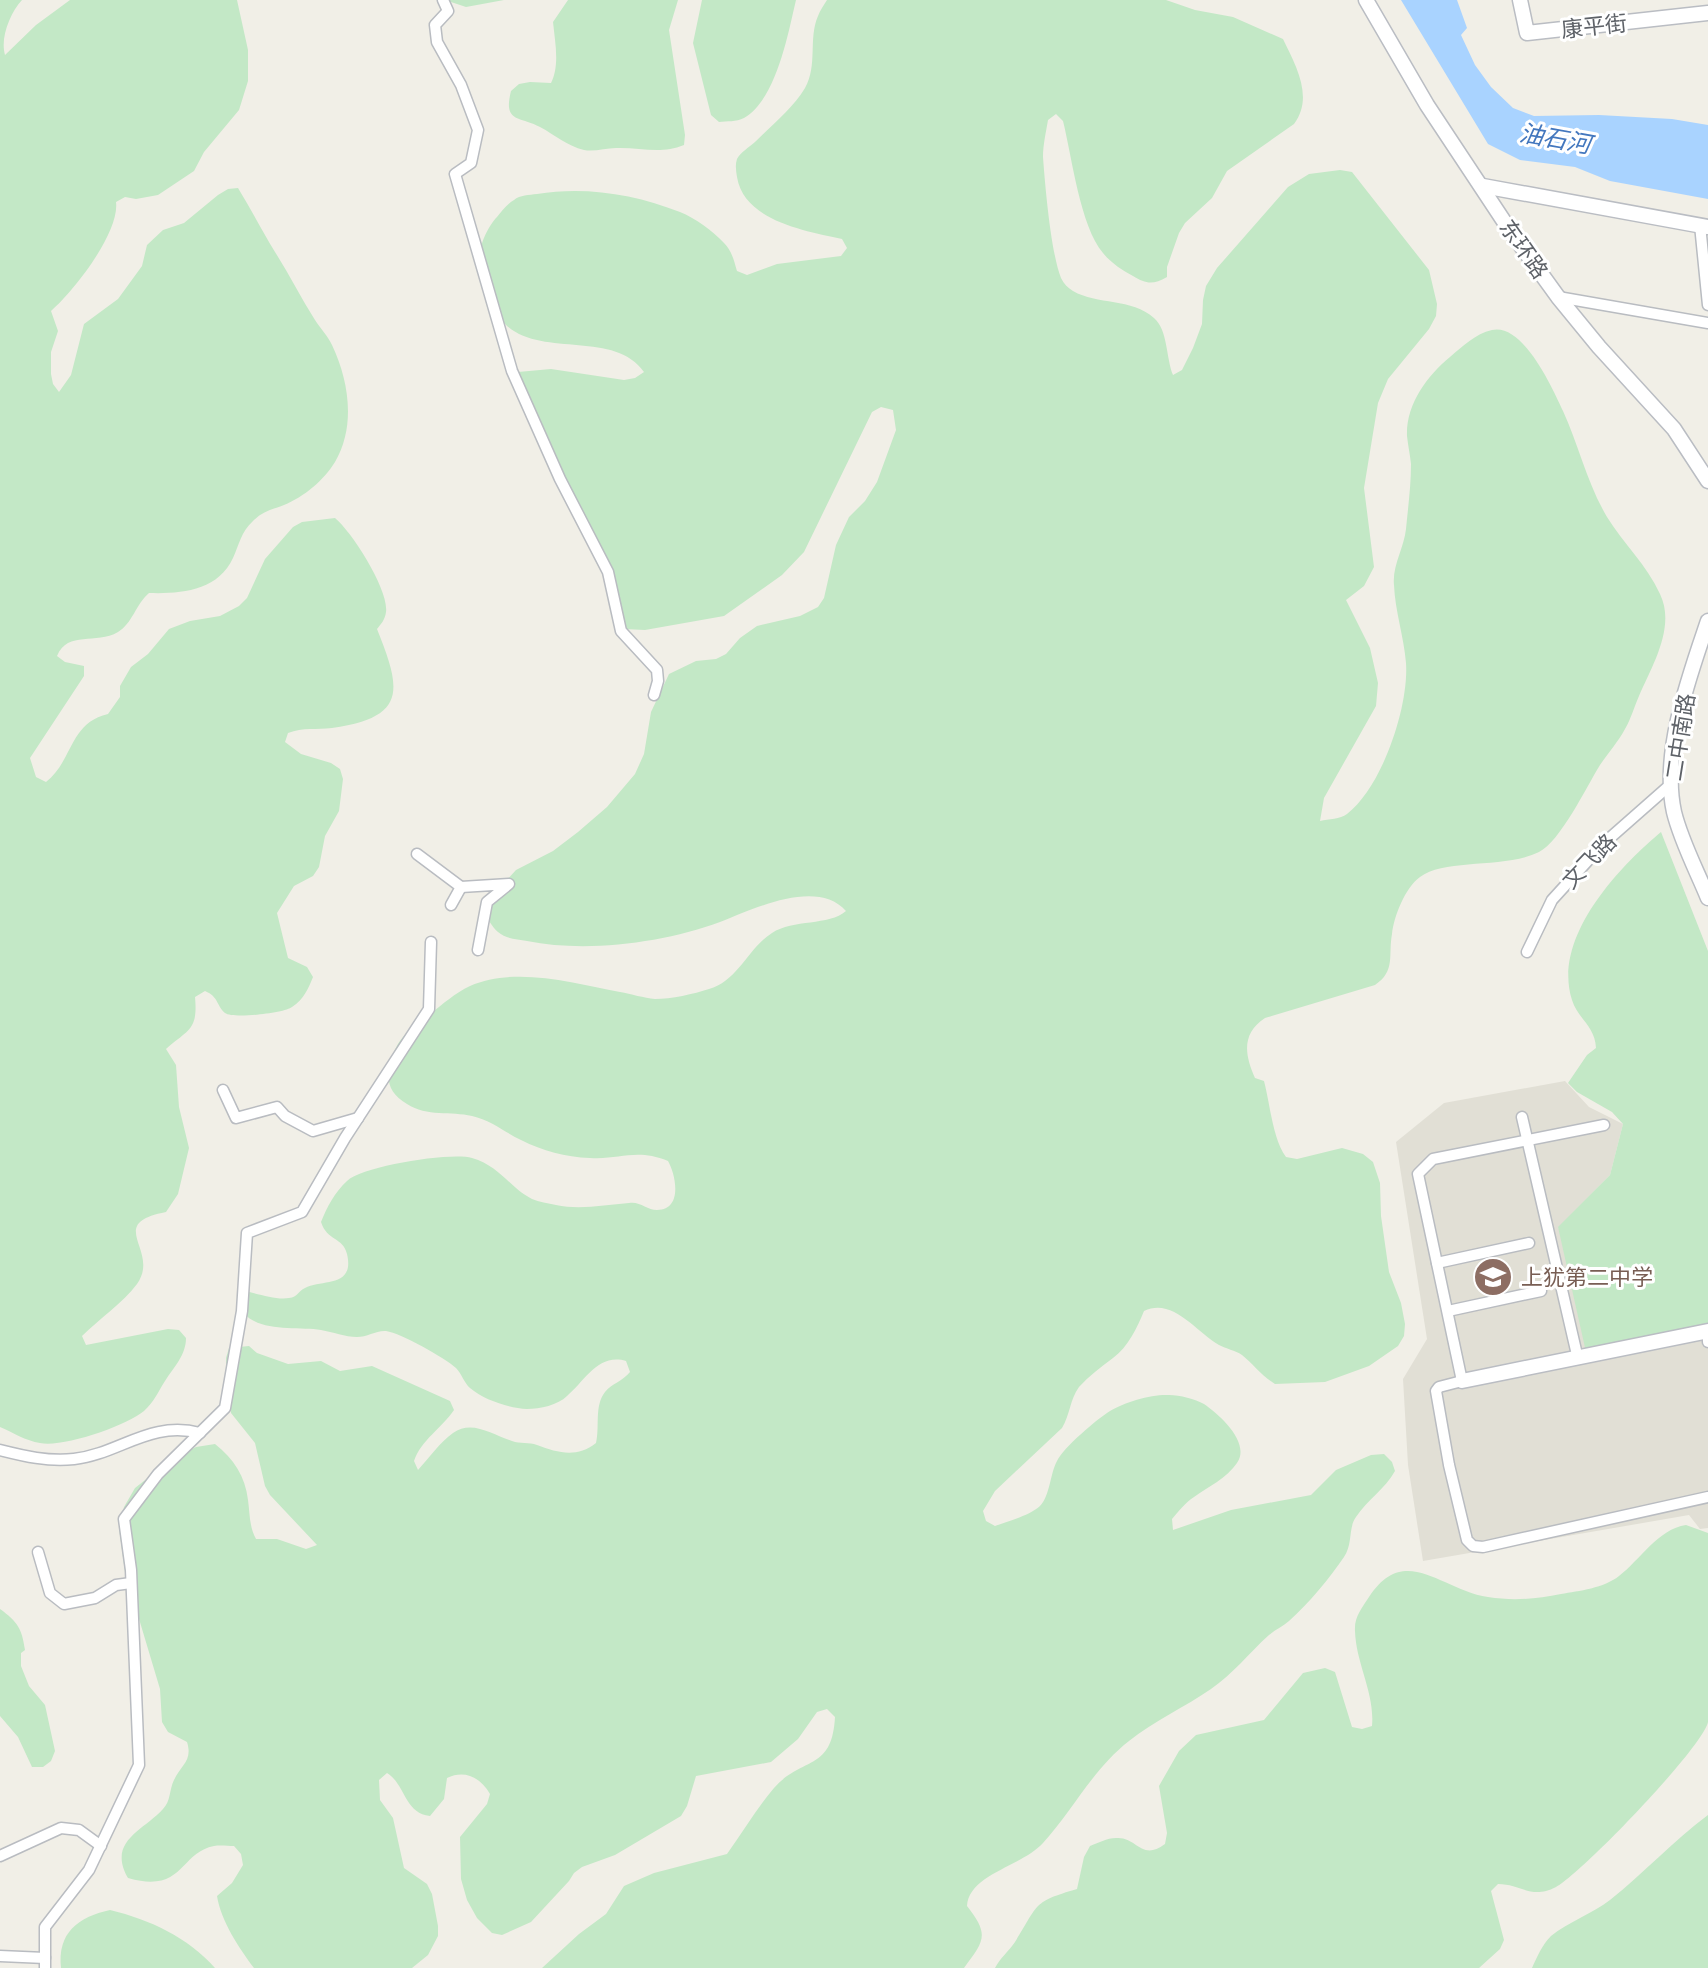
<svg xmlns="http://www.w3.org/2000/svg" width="1708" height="1968" font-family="Karla,'Noto Sans SC',sans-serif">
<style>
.education{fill:#e1dfd5}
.green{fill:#c3e8c6}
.water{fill:#a9d3ff}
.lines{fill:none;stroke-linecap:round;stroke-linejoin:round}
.street-casing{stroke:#b9bcc1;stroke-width:13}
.secondary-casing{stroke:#babdc3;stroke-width:17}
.street{stroke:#fff;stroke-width:10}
.secondary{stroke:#fff;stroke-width:14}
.labels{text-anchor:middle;stroke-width:6;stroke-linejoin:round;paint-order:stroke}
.street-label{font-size:22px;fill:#5e6268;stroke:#fff}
.education-label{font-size:22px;fill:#785e54;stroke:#fff;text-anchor:start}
.water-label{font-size:24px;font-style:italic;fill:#4377be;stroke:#fff}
</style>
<rect width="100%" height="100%" fill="#f1efe7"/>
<polygon class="education" points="1565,1081 1589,1107 1623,1124 1610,1175 1558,1228 1708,1326 1708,1528 1700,1529 1689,1515 1423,1561 1408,1465 1403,1379 1427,1339 1396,1142 1444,1103"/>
<g class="green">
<path d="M0,0H22C10,13 0,38 5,55L36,25L70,0H237L248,50V81L239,110L204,152L194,171L158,195L136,199L125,197L116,202C120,232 74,291 51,311L58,331L51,352V374L53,384L59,392L71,375L84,324L118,299L142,266L147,245L163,230L184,223L218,195L228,189L238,188C251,209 262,231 275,252C289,274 301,298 315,320C320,328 328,336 332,345C349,381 356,426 335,462C324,480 304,497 284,505C271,510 263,511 253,521C241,532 239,545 233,558C218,591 180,594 149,593C136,604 132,624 118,632C96,645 68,630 57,656L65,662L84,666V676L30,758L36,777L46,782C73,761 69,723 108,714L120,697V686L131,667L148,654L169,629L190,621L220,616L239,606L247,598L265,559L293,527L302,522L335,518C352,532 389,590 386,612C385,620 381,624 377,629C401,689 408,717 332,728C317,730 303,727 288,733L285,742L301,754L331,763L340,769L343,779L339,811L325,836L319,867L313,876L294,886L277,913L288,958L307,967L313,977C308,989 304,999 292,1007C285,1013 233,1019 225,1013C216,1005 219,997 205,991L195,997C198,1030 189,1029 166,1049L176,1065L179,1107L189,1148L178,1194L166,1212C104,1224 161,1250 137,1284C123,1303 99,1319 82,1336L86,1345L168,1329L179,1330L186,1338C186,1355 174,1367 165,1381C158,1392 154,1402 144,1411C126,1426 62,1448 40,1443C26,1441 12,1432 0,1427Z"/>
<polygon points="445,0 504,0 466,7"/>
<path d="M568,0H678L669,30L685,135L684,145C660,155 640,147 616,148C606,148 594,152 584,150C567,146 555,135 540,127C519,116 503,123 511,91L519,84L530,82L551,83C560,65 555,42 553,22Z"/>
<path d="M702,0H796C788,34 776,100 744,118C736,122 727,121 719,122L711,115L693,43Z"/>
<path d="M827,0H1166L1195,10L1233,17L1283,39C1296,66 1314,97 1294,124L1227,171L1212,198L1185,223L1179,233L1167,267V277C1153,285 1146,284 1133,276C1122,270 1111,263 1103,253C1080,226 1072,157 1063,121L1056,114L1048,120C1046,132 1043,145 1043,157C1045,185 1051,253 1061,278C1064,284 1068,288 1073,291C1097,305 1132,298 1154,318C1168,330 1166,358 1173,375L1182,370L1193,348L1202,324L1203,300L1206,286L1217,268L1288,187L1309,174L1340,170L1352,172L1429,270L1437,304L1436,316L1429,329L1388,379L1378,403L1364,488L1374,567L1364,586L1346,600L1370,648L1378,683L1376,706L1324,798L1320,821C1329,819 1340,819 1347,814C1382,787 1409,707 1406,663C1404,637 1395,611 1394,585C1392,566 1404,548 1406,529C1408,508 1411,486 1411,464C1410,455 1408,445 1407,436C1406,404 1427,376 1450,357C1463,346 1475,334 1492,330C1523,323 1552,387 1563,411C1579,446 1587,483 1607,517C1623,543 1647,565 1660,594C1676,627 1652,666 1639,696C1634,707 1631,719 1625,729C1618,742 1608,753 1600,765C1587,786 1560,842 1539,852C1505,869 1445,858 1420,877C1405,888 1394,916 1392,934C1388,955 1396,971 1375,985L1265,1018C1242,1033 1244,1054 1255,1078L1264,1081C1270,1104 1273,1140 1286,1157L1297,1159L1342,1148L1363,1154L1373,1162L1380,1183L1381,1216L1389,1272L1401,1303L1405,1324L1404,1336L1398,1346L1369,1366L1325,1382L1275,1384C1262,1376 1253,1364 1242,1355C1235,1350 1226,1349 1219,1345C1196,1332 1173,1297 1144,1311C1137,1328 1128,1347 1113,1358C1101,1367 1089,1376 1079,1387C1070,1399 1070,1415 1062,1428L995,1491L983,1511L986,1521L995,1526C1008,1521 1029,1516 1040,1506C1050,1496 1050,1474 1057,1461C1063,1448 1097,1419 1110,1411C1125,1402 1152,1394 1169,1395C1180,1395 1195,1399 1204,1404C1220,1415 1251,1443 1237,1463C1227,1478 1208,1487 1194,1497C1185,1503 1179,1511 1172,1519L1173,1530L1231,1510L1311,1495L1336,1470L1371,1455L1384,1454L1392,1462L1395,1471C1385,1489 1367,1500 1356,1517C1348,1528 1353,1544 1344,1557C1329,1579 1309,1603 1289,1621C1283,1626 1275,1630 1269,1635C1249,1653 1233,1674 1211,1689C1185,1707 1154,1721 1129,1741C1093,1769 1073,1810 1043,1843C1021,1867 969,1874 967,1906C990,1935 984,1941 964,1968H542L579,1934L606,1914L624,1886L654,1873L727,1854C743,1832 757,1808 774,1788C802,1756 832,1772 835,1717L827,1709L817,1712L798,1739L771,1762L696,1776L687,1806L681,1816L615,1855L582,1867L574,1873L569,1881L531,1922L502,1935L492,1933L477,1918L467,1900L461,1879L460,1837L487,1804L490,1794C481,1778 465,1769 447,1778L444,1799L430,1816C404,1813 406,1785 387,1773L379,1780L380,1800L393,1818L404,1868L427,1884L432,1894L438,1926V1936L428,1955L412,1968H254C239,1948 221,1921 217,1896L232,1883L243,1865L241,1854L234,1846C228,1846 220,1845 214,1846C179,1853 184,1894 128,1878C107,1841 143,1831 163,1809C171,1801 169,1790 174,1780C181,1765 193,1761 187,1742L168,1732L162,1722L160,1689L125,1572L119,1528L124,1507L135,1488L168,1462L196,1447L215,1444C234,1459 245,1476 248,1500C250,1514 249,1526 256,1539H277L306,1549L317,1545L270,1495L265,1486L255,1443L231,1413L227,1391L226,1358L229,1348L249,1346L257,1353L288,1364L321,1361L340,1371L372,1366L450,1401L454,1410C442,1428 421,1440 414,1461L418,1470C429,1458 440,1442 453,1433C472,1419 493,1435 512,1441C520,1444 529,1442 537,1445C558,1453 577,1458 596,1443C600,1427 594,1406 605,1392C611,1384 623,1381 630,1372L626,1361C598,1353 585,1381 567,1396C558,1405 540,1409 527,1409C509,1408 484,1400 470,1388C464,1383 462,1374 456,1368C445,1358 401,1333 386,1331C377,1330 367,1337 357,1337C345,1337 333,1332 321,1330C294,1326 244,1335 238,1299L245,1291C259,1294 276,1300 289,1298C298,1297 298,1291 305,1288C322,1279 355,1288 347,1254C343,1237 327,1241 321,1222C327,1207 335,1192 347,1181C363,1166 450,1152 472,1158C500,1166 510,1188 532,1199C539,1202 548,1203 556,1205C579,1210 605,1205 629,1203C640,1201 647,1210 657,1210C683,1210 676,1175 668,1161C636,1148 620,1160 590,1158C565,1157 543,1151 521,1140C504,1132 491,1120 472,1116C451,1111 427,1117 407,1104C388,1093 385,1079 392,1058C399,1035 412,1029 430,1014C443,1004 455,993 470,986C515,966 574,983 620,992C631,994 644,998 655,999C671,999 694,994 709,989C738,981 748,948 772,933C793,919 829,926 846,911C817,878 753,909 720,922C663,943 586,953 527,941C517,939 506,939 498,932C492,927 488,919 484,912L487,902L516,870L553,851L578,832L607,807L635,774L644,754L651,712L669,674L696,661L716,659L726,654L740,638L757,626L800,616L818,607L824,598L836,545L849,517L865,501L877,482L896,430L893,410L881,407L872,412L804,552L782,575L724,616L645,630L624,629L590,529L548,466L514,382L518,372L551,369L624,380L635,378L644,372C611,324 521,367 494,308C490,298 488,284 485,273C484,268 480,261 480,255C480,243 489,225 497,217C502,211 507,204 514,200C520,195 529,195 537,194C584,186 635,194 680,212C695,218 713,231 724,243C732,251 734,261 737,271L747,275L777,264L841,256L847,248L842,239C806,231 744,221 737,177C736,171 735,165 737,159C740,153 749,147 755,142C771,126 793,108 805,88C818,65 808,39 818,16C820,10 824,5 827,0Z"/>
<path d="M1661,832L1708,951V1326L1586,1352L1558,1227L1610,1175L1623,1124L1612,1112L1577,1092L1568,1083L1587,1055L1596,1048C1595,1026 1578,1019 1572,1000C1552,938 1618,868 1661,832Z"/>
<path d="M1686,1525L1708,1533C1708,1578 1708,1623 1708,1667C1708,1684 1708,1706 1708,1722C1703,1747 1581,1874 1556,1887C1531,1900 1521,1884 1498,1884L1491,1891L1504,1940L1500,1949L1479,1968H995C1000,1958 1009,1951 1015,1942C1039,1904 1032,1902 1077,1889L1084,1857L1090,1846C1098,1843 1107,1838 1116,1838C1137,1836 1141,1862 1165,1844L1167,1833L1159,1786L1179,1751L1196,1735L1264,1720L1303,1673L1325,1668L1335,1672L1352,1727L1362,1729L1372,1726C1375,1693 1356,1664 1355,1631C1354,1617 1362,1608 1369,1597C1405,1542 1441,1590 1488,1597C1513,1601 1536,1599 1561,1594C1579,1591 1604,1588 1619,1576C1640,1560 1658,1529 1686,1525Z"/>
<path d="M0,1609C18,1622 22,1629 25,1650L21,1653V1666L29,1686L45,1705L55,1751L51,1761L43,1767H32L18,1737L0,1716Z"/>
<path d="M1708,1815V1968H1532C1537,1957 1542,1945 1551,1936C1568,1922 1592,1914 1610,1900C1644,1873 1673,1841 1708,1815Z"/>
<path d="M110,1910C151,1920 187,1937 215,1968H61C57,1933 78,1917 110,1910Z"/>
</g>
<polygon class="water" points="1401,0 1457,0 1467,28 1461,35 1475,65 1491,87 1513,108 1534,116 1599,115 1672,119 1708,125 1708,199 1610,181 1575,167 1520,160 1488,144"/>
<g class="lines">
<g class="street-casing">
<g id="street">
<polyline points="443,0 448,11 435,25 437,42 461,85 478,130 471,163 455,174 512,371 560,479 608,572 621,631 657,670 658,681 654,695"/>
<polyline points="1700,225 1708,305"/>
<polyline points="1558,297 1708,323"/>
<polyline points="417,854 461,887 451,905"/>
<polyline points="461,887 509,884 487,902 478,950"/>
<polyline points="1527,952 1552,900 1603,844 1670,785"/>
<polyline points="223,1090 236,1118 277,1107 285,1116 313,1131 358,1118"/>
<polyline points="1522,1117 1578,1359"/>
<polyline points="1604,1125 1433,1159 1418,1174 1462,1381 1439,1387 1436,1391 1449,1465 1467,1540 1473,1546 1483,1547 1708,1497"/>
<polyline points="1437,1263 1529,1243"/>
<polyline points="1448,1311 1541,1291"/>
<polyline points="1708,1338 1708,1342"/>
<path d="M0,1450C24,1456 48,1462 74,1459C119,1454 150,1420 200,1433"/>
<polyline points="38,1552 50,1593 64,1604 95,1598 116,1585 131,1583"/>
<polyline points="0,1856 61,1828 79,1830 101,1846"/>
<polyline points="0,1956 45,1958"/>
<polyline points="45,1968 45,1927 89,1870 139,1765 131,1570 124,1519 158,1474 225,1408 242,1311 247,1233 302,1212 345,1138 429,1009 431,942"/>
</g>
</g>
<g class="secondary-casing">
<g id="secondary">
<polyline points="1366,0 1427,105 1511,232 1558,297 1599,347 1674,429 1708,481"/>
<polyline points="1520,0 1527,33 1708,13"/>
<polyline points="1483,186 1708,227"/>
<path d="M1708,621C1689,677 1661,753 1674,812C1681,841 1697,871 1708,898"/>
<polyline points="1462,1381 1708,1331"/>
</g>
</g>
<use href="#street" class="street"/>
<use href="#secondary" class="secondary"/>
</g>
<defs>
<g id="school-disc" transform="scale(2)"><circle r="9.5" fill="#8d6e63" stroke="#fff"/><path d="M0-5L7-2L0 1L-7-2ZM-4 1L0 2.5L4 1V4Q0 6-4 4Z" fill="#fff"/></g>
</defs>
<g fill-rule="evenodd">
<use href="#school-disc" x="1493" y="1277"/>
</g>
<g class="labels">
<g class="street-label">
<text transform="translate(1594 26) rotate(-6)" y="8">康平街</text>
<text transform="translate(1524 249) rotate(55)" y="8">东环路</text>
<text transform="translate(1680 737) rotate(-81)" y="8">二中南路</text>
<text transform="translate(1589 861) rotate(-46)" y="8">文飞路</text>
</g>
<g class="education-label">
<text x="1521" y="1285">上犹第二中学</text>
</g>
<g class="water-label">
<text transform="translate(1555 139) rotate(10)" y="8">油石河</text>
</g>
</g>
</svg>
